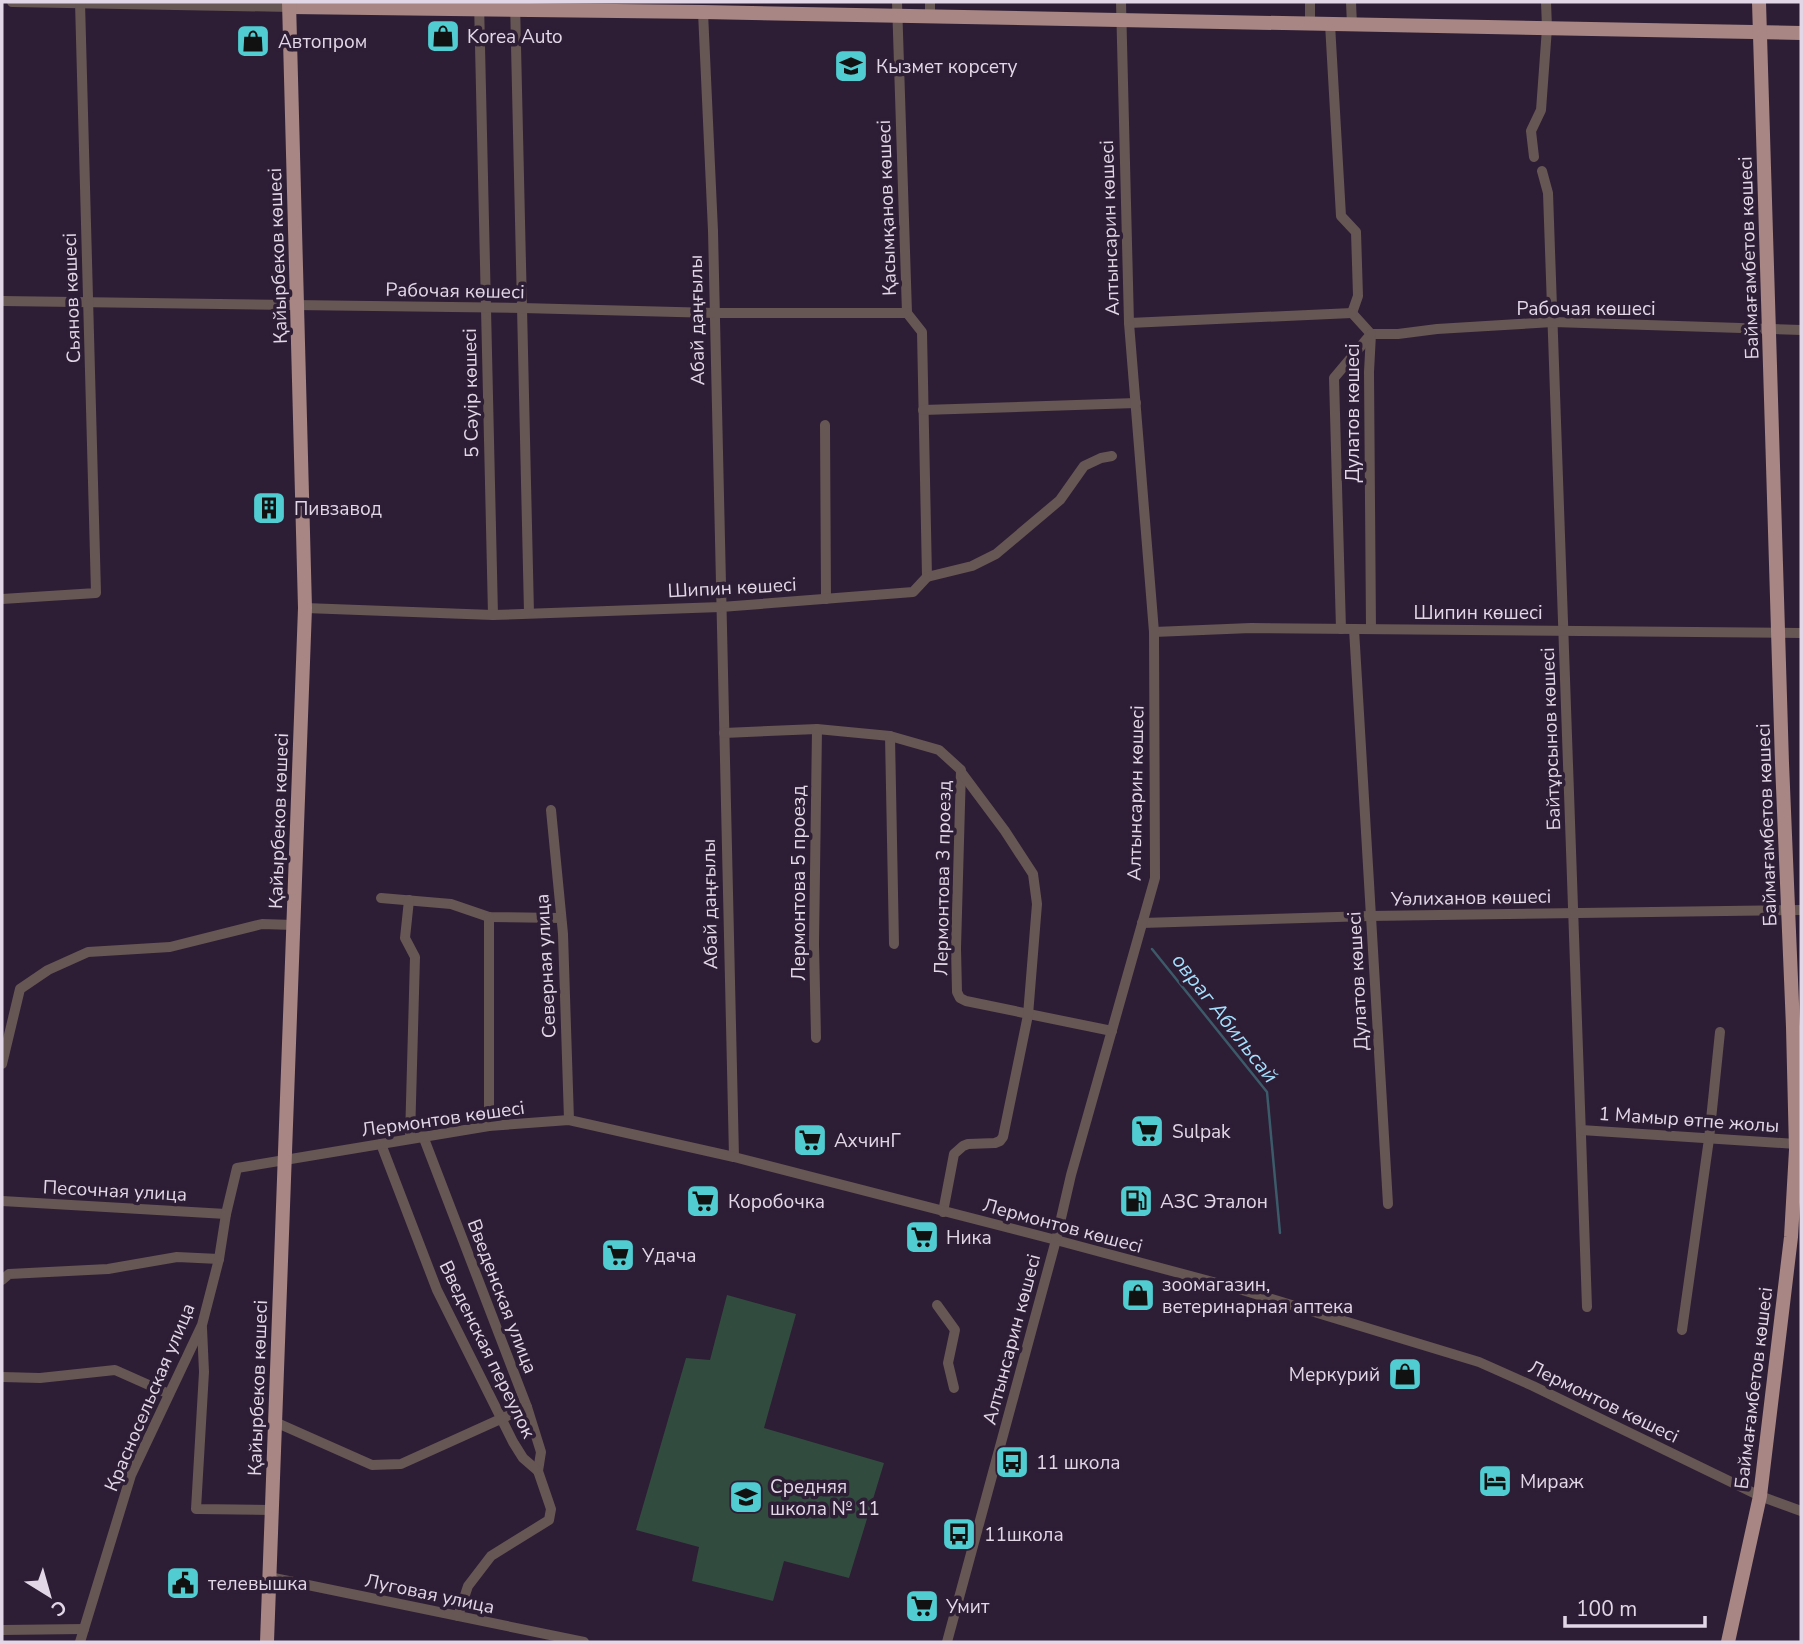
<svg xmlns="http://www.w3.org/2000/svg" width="1803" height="1644" font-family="'Nunito Sans',sans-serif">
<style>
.green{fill:#324b3f}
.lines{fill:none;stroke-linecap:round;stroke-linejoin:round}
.stream{stroke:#3c5b6a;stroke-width:2.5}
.minor{stroke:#665654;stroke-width:10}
.major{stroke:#a78683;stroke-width:14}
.labels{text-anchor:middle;stroke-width:7;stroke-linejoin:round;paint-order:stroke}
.poi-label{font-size:19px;fill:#e2d7e7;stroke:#2d1d35;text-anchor:start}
.street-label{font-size:19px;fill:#e2d7e7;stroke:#2d1d35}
.water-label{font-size:21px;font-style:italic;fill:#a3dffd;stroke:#2d1d35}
</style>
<rect width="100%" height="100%" fill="#2d1d35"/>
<polygon class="green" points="727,1295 796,1314 764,1428 884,1463 849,1578 784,1561 773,1601 692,1581 699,1547 636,1530 686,1358 710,1360"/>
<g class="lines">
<polyline class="stream" points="1152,949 1267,1092 1280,1233"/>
<g class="minor">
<polyline points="12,2 290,7"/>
<polyline points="479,2 493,615"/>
<polyline points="515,2 529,613"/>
<polyline points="897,2 907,313 922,332 927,577"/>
<polyline points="930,2 930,17"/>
<polyline points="1310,2 1310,24"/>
<polyline points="1351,2 1352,25"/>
<polyline points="703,12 713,231 734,1157"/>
<polyline points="1330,24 1341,216 1356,232 1358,296 1352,313"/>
<polyline points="1534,157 1531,131 1541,110 1547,28 1546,2"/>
<polyline points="1542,171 1548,193 1587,1307"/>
<polyline points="2,301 522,308 715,313 907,313"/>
<polyline points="1352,313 1371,334"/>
<polyline points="1129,323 1352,313"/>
<polyline points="1371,334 1398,334 1437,329 1553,322 1801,330"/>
<polyline points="1371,334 1369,372 1371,629"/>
<polyline points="923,410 1136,403"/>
<polyline points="825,425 826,599"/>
<polyline points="2,599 96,593 80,2"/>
<polyline points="305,608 493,615 721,607 913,592 927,577 972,566 996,554 1060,500 1084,466 1101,458 1112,456"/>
<polyline points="1341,629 1334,378 1371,334"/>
<polyline points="1354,629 1388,1204"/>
<polyline points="1154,632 1251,628 1801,633"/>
<polyline points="724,733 817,729 890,736 939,750 961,770 956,948 957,992 960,998 966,1001 1112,1031"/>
<polyline points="890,736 894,944"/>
<polyline points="551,810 563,934 569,1120"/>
<polyline points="381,898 451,904 489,917 561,918"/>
<polyline points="409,900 405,938 415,957 410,1138"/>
<polyline points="1142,923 1370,916 1801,910"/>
<polyline points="816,1038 814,944 817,729"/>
<polyline points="2,1064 20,989 48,970 88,952 170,947 262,924 294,925"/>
<polyline points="489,1126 489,917"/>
<polyline points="1581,1130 1796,1144"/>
<polyline points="423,1136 527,1407 541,1452 538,1471"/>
<polyline points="381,1144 437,1290 513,1442 523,1458 538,1471 551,1509 549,1520 491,1556 468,1586 458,1616"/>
<polyline points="2,1201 226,1214"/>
<polyline points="943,1212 954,1154 963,1146 968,1144 995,1143 1000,1141 1003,1137 1028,1015 1037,904 1033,874 1005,831 961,772"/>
<polyline points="2,1280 9,1274 108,1269 177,1257 219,1259"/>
<polyline points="937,1305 955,1330 948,1363 954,1388"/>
<polyline points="202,1328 204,1372 196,1509 271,1510"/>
<polyline points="1682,1330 1709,1139 1720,1032"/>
<polyline points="2,1377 40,1378 115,1370 169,1394"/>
<polyline points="275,1422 372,1465 401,1464 527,1407"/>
<polyline points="269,1577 584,1642"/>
<polyline points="2,1630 84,1629"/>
<polyline points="80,1642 131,1475 202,1325 219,1259 226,1214 237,1168 489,1126 569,1120 734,1157 1056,1240 1239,1289 1479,1362 1533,1386 1760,1496 1801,1511"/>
<polyline points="947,1642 1056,1240 1071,1175 1155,878 1154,632 1129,323 1121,2"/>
</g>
<g class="major">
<polyline points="290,7 703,12 1801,33"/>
<polyline points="267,1642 305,608 289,2"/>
<polyline points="1728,1642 1760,1496 1791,1237 1796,1150 1793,1027 1782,763 1759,2"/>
</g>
</g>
<defs>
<g id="shop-square" transform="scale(1.75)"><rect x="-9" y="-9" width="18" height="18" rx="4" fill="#51ccd1" stroke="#2d1d35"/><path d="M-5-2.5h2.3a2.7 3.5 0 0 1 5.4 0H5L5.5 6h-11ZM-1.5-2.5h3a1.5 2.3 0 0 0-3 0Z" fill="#111"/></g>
<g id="university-square" transform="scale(1.75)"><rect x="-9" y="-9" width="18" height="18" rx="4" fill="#51ccd1" stroke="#2d1d35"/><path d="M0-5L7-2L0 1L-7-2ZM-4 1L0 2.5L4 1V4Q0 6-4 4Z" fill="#111"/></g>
<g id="building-square" transform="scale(1.75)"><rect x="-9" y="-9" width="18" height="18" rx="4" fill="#51ccd1" stroke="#2d1d35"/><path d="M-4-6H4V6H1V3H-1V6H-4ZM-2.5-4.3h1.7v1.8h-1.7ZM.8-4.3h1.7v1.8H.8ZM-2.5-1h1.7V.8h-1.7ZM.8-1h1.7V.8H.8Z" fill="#111"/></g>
<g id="supermarket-square" transform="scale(1.75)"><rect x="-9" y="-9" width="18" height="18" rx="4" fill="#51ccd1" stroke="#2d1d35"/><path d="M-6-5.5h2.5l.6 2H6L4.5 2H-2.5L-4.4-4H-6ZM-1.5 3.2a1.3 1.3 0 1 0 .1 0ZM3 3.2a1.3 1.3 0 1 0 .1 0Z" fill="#111"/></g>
<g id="fuel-square" transform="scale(1.75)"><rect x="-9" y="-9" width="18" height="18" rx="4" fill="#51ccd1" stroke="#2d1d35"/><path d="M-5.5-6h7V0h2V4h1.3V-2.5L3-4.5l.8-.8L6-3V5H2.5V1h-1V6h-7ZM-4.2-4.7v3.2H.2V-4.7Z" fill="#111"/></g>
<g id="bus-square" transform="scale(1.75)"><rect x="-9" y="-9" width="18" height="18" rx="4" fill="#51ccd1" stroke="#2d1d35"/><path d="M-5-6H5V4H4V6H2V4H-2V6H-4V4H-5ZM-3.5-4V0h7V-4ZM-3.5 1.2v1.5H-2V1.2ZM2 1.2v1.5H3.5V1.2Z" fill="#111"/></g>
<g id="hotel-square" transform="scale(1.75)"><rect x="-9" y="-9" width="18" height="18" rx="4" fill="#51ccd1" stroke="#2d1d35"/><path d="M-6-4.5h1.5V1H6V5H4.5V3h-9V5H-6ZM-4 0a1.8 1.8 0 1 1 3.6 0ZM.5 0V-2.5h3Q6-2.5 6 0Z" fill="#111"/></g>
<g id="school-square" transform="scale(1.75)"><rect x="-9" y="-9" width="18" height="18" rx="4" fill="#51ccd1" stroke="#2d1d35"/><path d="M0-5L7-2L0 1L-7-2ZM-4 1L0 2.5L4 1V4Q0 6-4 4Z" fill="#111"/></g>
<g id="civic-square" transform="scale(1.75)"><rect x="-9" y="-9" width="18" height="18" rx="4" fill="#51ccd1" stroke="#2d1d35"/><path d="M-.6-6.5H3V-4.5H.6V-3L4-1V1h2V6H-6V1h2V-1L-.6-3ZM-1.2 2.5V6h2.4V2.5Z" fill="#111"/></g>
</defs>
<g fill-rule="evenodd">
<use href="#shop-square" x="443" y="36"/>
<use href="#shop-square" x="253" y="41"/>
<use href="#university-square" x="851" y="66"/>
<use href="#building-square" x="269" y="508"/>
<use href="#supermarket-square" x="1147" y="1131"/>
<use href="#supermarket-square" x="810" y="1140"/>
<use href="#supermarket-square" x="703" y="1201"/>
<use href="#fuel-square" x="1136" y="1201"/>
<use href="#supermarket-square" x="922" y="1237"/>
<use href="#supermarket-square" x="618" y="1255"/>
<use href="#shop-square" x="1138" y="1295"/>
<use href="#shop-square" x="1405" y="1374"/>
<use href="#bus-square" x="1012" y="1462"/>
<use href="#hotel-square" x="1495" y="1481"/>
<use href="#school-square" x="746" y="1497"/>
<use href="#bus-square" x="959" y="1534"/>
<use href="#civic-square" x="183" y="1583"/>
<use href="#supermarket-square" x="922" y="1606"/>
</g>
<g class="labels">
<g class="poi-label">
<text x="467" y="43">Korea Auto</text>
<text x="278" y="48">Автопром</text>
<text x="876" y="73">Кызмет корсету</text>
<text x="294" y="515">Пивзавод</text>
<text x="1172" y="1138">Sulpak</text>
<text x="834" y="1147">АхчинГ</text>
<text x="728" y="1208">Коробочка</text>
<text x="1160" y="1208">АЗС Эталон</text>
<text x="946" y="1244">Ника</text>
<text x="642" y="1262">Удача</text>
<text x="1162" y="1291">зоомагазин,<tspan x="1162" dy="22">ветеринарная аптека</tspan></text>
<text x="1380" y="1381" text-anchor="end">Меркурий</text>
<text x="1036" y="1469">11 школа</text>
<text x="1520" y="1488">Мираж</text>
<text x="770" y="1493">Средняя<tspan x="770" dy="22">школа № 11</tspan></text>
<text x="984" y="1541">11школа</text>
<text x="208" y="1590">телевышка</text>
<text x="946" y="1613">Умит</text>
</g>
<g class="street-label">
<text transform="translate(886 208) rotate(-92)" y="7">Қасымқанов көшесі</text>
<text transform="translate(1109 228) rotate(-92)" y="7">Алтынсарин көшесі</text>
<text transform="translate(277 256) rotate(-92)" y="7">Қайырбеков көшесі</text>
<text transform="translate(1748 258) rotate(-92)" y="7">Баймағамбетов көшесі</text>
<text transform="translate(455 290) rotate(1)" y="7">Рабочая көшесі</text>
<text transform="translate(71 298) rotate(-92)" y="7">Сьянов көшесі</text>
<text x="1586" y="315">Рабочая көшесі</text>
<text transform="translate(696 320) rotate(-91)" y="7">Абай даңғылы</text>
<text transform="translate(470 393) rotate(-91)" y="7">5 Сәуір көшесі</text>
<text transform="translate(1352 413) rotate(-90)" y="7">Дулатов көшесі</text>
<text transform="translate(732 587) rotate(-3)" y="7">Шипин көшесі</text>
<text x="1478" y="619">Шипин көшесі</text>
<text transform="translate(1550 739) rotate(-92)" y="7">Байтұрсынов көшесі</text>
<text transform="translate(1135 793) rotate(-89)" y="7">Алтынсарин көшесі</text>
<text transform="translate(278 821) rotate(-88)" y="7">Қайырбеков көшесі</text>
<text transform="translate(1766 825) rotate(-92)" y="7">Баймағамбетов көшесі</text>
<text transform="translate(942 878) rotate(-89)" y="7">Лермонтова 3 проезд</text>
<text transform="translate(798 883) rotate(-90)" y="7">Лермонтова 5 проезд</text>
<text transform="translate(1471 897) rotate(-1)" y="7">Уәлиханов көшесі</text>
<text transform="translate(709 904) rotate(-91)" y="7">Абай даңғылы</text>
<text transform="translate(545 966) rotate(-93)" y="7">Северная улица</text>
<text transform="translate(1357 981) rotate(-93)" y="7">Дулатов көшесі</text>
<text transform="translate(443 1118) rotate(-8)" y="7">Лермонтов көшесі</text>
<text transform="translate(1689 1119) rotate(4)" y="7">1 Мамыр өтпе жолы</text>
<text transform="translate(115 1190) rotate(3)" y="7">Песочная улица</text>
<text transform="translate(1063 1225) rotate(15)" y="7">Лермонтов көшесі</text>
<text transform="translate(503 1296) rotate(69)" y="7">Введенская улица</text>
<text transform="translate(1011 1339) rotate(-75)" y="7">Алтынсарин көшесі</text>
<text transform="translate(488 1349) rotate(64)" y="7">Введенская переулок</text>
<text transform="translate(257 1388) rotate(-88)" y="7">Қайырбеков көшесі</text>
<text transform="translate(1753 1388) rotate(-83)" y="7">Баймағамбетов көшесі</text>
<text transform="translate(149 1397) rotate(-67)" y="7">Красносельская улица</text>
<text transform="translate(1604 1401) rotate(26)" y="7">Лермонтов көшесі</text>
<text transform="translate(430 1593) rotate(12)" y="7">Луговая улица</text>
</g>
<g class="water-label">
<text transform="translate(1225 1018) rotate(52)" y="7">овраг Абильсай</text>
</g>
</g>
<rect width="1803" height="1644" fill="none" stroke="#e2d7e7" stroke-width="7"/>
<g transform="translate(49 1595) rotate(143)" stroke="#2d1d35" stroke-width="5" paint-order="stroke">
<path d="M0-5L12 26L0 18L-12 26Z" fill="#e2d7e7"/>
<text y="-10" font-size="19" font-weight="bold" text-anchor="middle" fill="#e2d7e7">С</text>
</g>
<path d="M1565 1616v10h140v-10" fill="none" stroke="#e2d7e7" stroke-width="3.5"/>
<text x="1576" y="1616" font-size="21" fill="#e2d7e7" stroke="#2d1d35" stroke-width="5" paint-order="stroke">100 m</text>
</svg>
